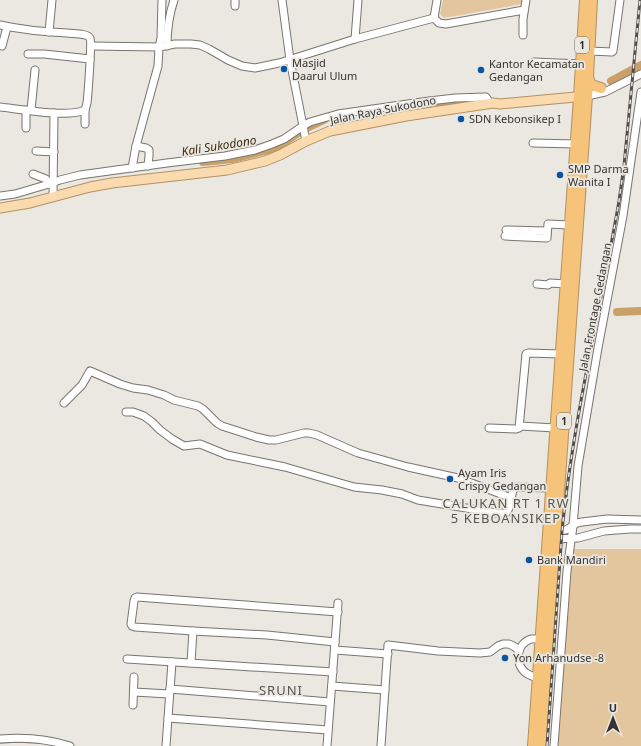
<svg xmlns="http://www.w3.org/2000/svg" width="641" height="746" font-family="'Noto Sans',sans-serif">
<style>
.green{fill:#e3c69e}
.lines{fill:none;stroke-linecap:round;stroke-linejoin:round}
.stream{stroke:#c9a168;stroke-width:1.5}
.river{stroke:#c9a168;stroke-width:8}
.minor-casing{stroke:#78746f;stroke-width:9}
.major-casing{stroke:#b29161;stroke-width:11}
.highway-casing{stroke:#b29161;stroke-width:12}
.minor{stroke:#fff;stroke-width:7}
.major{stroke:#fadbb0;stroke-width:9}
.highway{stroke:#f6c37b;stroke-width:10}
.rail-casing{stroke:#524f4d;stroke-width:3}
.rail{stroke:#ebe7e1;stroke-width:1.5;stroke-dasharray:4.5;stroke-linecap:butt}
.poi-dot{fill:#0854a3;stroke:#ebe7e1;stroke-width:1.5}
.labels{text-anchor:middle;stroke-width:3.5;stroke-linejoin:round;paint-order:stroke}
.shield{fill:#ebe7e1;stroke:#6c6966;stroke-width:1}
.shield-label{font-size:10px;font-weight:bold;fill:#353331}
.poi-label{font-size:11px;fill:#353331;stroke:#ebe7e1;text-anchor:start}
.street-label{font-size:11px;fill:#353331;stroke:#ebe7e1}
.water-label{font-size:12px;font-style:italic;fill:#3f2e14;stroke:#ebe7e1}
.quarter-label{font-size:13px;letter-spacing:1px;fill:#595550;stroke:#ebe7e1}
</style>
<rect width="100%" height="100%" fill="#ebe7e1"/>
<g class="green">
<polygon points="443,0 524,0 522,4 444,18 440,14"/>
<polygon points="570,549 641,549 641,746 556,746"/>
</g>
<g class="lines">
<polyline class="stream" points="0,743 16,742 40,743"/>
<g class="river">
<polyline points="611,81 641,65"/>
<polyline points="416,106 467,100"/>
<polyline points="203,162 232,159 276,148 303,130 324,120"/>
<polyline points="617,312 641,311"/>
</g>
<g class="minor-casing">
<g id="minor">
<polyline points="282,0 290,60 306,141"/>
<polyline points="235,6 235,0"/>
<polyline points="434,18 439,23 446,24 524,10"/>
<polyline points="434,18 437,0"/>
<path d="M0,25C22,30 44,32 67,33C72,34 87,33 90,38C92,42 88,94 87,103L85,110V124"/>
<polyline points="49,32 52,0"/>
<polyline points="523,35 523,19 526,0"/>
<polyline points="355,39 358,0"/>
<polyline points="2,46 7,27"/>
<polyline points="91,46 159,47 175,44 191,44 200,45 209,49 228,60 242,66 255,68 279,63 355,39 434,18"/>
<path d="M167,46C167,30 169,15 174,0"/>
<polyline points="589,51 612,52 613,51 620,0"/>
<polyline points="28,54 44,54 90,59"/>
<polyline points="534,62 581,64"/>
<polyline points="587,96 605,92 641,74"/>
<path d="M0,107C19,109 68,118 85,110"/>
<polyline points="26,110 26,128"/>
<polyline points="31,110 35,70"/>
<polyline points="533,143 576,144"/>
<polyline points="136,146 146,148 149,150 149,156 148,166"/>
<polyline points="36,151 54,152"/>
<polyline points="132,168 136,146 158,66 159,47 161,38 162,0"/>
<polyline points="33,174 46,179 49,184"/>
<polyline points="0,196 15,194 49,184 60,180 80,175 167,163 225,156 255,150 272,144 284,139 303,126 310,122 338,114 429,101 455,98 485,97 486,97 490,103"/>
<polyline points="53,196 54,113"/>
<polyline points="506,230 547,231"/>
<polyline points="505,236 547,238 548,224 570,225"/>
<polyline points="537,284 548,285 550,283 566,284"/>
<polyline points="64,403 82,385 90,371 120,384 133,388 148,390 164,395 174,400 198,406 203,409 217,423 222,426 256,437 269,440 276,440 304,433 309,433 317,435 358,453 408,467 458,478 509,497 511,497"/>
<path d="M126,412H133L144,416L152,422L160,430L172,439L184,446L200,444L227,455L285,467L354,487L382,490L402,494L418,500L496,513H506C513,506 509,495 515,487L551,488"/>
<polyline points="520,426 555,428"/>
<polyline points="489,428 516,429 519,428 526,354 528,353 561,354"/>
<polyline points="556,531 566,530 577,523 582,522 607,519 641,520"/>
<polyline points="555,539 578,538 604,531 630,529 641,529"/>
<polyline points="335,642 267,635 193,631 135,627 132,626 131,624 134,601 135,598 137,597 338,612"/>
<polyline points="335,650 388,654"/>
<polyline points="127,659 333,672"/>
<polyline points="191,663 193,631"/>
<path d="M538,678C534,677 529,675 526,673C514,664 516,644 531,639C534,639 537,639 540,639"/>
<polyline points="332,686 385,690"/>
<polyline points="170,689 330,702"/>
<polyline points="134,692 169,694"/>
<polyline points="133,705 134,677"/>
<polyline points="168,718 328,730"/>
<path d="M0,739C23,737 48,739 70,746"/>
<polyline points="166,746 172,662"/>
<polyline points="327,746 338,603"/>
<polyline points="381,746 388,645 438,651 480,653 490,652 498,646 503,644 509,644 515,647 519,651"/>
<polyline points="554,746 567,571 573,526 578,466 598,348 623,216 641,92"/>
</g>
</g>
<g class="major-casing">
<polyline id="major" points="0,208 30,203 90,187 112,183 227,170 265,161 280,155 306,141 330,131 406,116 493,103 500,104 586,96"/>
</g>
<g class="highway-casing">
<g id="highway">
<polyline points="588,77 591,85 601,88"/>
<polyline points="533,746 579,97 585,0"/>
<polyline points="541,746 587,96 592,0"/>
</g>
</g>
<use href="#minor" class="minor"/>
<use href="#major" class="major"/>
<use href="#highway" class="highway"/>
<g class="rail-casing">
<path id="rail" d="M547,746L562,531C573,420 600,311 619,201L624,166L640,0"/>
</g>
<use href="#rail" class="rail"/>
</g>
<g class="poi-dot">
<circle cx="284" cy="69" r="4"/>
<circle cx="481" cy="70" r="4"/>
<circle cx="461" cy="119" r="4"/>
<circle cx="560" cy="175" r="4"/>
<circle cx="450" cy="479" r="4"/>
<circle cx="529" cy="560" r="4"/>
<circle cx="505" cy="658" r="4"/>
</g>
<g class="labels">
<g class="shield">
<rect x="575" y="37" width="14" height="16" rx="3"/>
<rect x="557" y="413" width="14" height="16" rx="3"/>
</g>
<g class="shield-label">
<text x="582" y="49">1</text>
<text x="564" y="425">1</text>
</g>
<g class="poi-label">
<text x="292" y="67">Masjid<tspan x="292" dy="13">Daarul Ulum</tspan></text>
<text x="489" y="68">Kantor Kecamatan<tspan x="489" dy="13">Gedangan</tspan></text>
<text x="469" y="123">SDN Kebonsikep I</text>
<text x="568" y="173">SMP Darma<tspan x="568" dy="13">Wanita I</tspan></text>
<text x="458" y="477">Ayam Iris<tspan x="458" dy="13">Crispy Gedangan</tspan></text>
<text x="537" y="564">Bank Mandiri</text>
<text x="513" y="662">Yon Arhanudse -8</text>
</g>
<g class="street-label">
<text transform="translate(383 110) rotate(-11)" y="4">Jalan Raya Sukodono</text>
<text transform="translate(595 307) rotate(-79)" y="4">Jalan Frontage Gedangan</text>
</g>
<g class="water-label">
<text transform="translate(219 146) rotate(-9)" y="4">Kali Sukodono</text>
</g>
<g class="quarter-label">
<text x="506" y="508">CALUKAN RT 1 RW<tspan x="506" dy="15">5 KEBOANSIKEP</tspan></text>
<text x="281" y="695">SRUNI</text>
</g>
</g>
<g transform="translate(613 718)" stroke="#ebe7e1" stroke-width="3" paint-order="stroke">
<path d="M0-3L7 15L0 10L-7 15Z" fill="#353331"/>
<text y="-6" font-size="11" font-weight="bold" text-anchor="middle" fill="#353331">U</text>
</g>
</svg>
